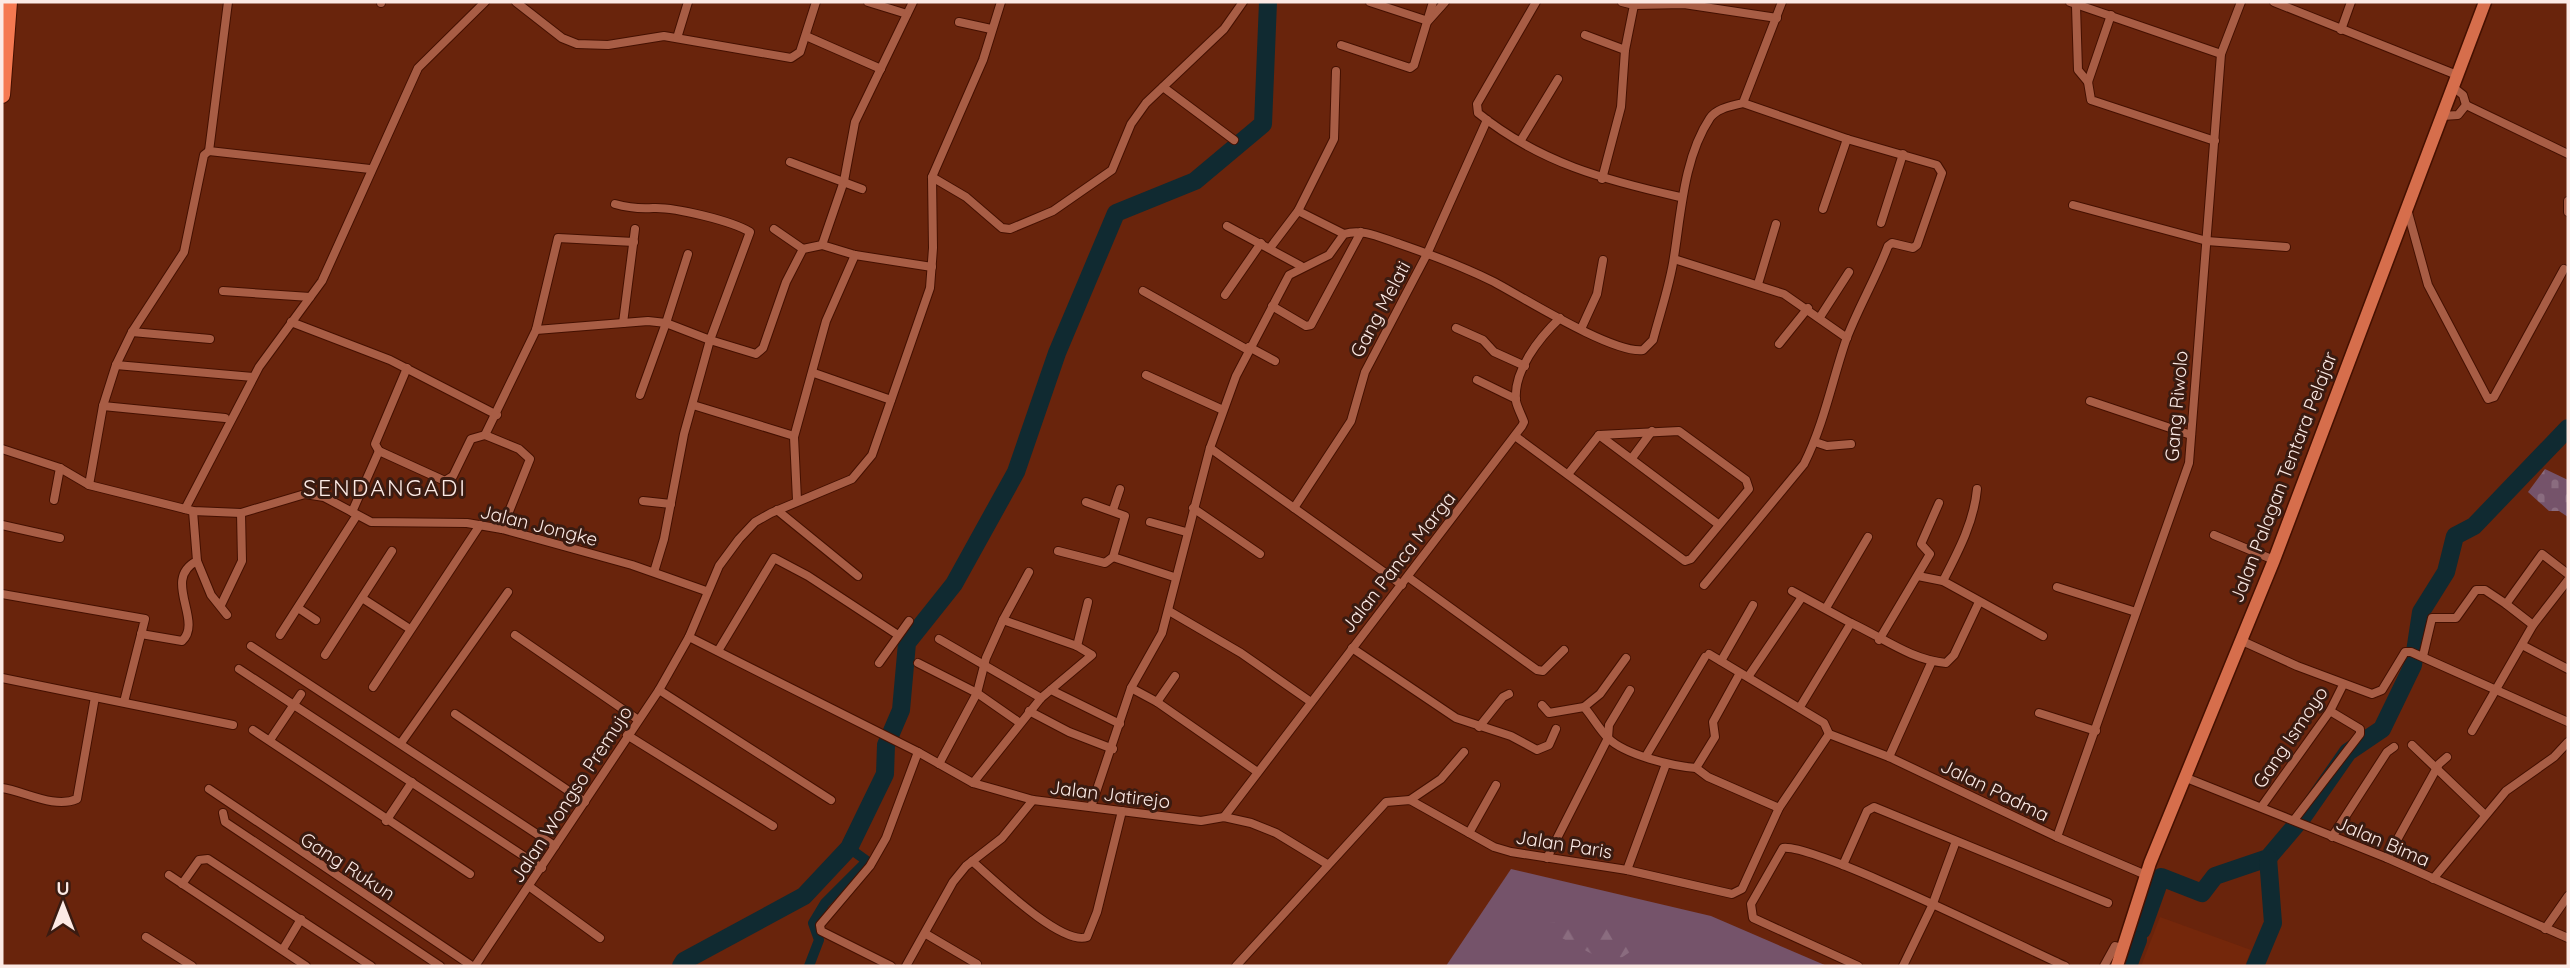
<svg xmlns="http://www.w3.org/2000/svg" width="2570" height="968" font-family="Quicksand,sans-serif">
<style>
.built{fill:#74270b}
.green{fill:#75536a}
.forest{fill:url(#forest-firs)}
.cemetery{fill:url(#cemetery-stones)}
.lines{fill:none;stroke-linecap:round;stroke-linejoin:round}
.canal{stroke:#102a31;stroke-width:10}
.river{stroke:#102a31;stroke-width:18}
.street-casing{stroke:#441000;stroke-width:10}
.primary-casing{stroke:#441000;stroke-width:15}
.highway-casing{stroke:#441000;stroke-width:18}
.street{stroke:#a85d45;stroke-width:8}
.primary{stroke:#d66e4c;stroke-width:12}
.highway{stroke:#f57951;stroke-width:16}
.labels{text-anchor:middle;stroke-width:6;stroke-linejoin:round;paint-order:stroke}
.street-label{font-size:19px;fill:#fceae5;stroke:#3a1b11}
.quarter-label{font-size:23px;letter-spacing:2px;fill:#fceae5;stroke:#3a1b11}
</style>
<defs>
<pattern id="forest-firs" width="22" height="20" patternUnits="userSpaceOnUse" patternTransform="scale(1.75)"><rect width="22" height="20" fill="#75536a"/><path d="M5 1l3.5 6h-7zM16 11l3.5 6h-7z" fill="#8a6c7f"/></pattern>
<pattern id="cemetery-stones" width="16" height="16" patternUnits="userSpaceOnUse" patternTransform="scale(1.75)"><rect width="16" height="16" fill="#75536a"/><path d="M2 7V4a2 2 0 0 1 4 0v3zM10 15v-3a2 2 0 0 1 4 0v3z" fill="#8a6c7f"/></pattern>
</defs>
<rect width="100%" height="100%" fill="#69240c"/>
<polygon class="built" points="2160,917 2251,950 2245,966 2141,966"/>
<polygon class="green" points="1511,869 1711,916 1827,966 1446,966"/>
<polygon class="forest" points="1563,921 1628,930 1639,946 1621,958 1593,939 1592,954 1558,936 1543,924"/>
<polygon class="cemetery" points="2545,469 2568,480 2568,517 2559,511 2549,511 2528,492"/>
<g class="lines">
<polyline class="canal" points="809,966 819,940 813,923 825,903 867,861 849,848"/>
<g class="river">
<polyline points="2142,930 2161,877 2202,893 2215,876 2268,858 2302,818 2348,752 2382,729 2413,665 2421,612 2446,572 2455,536 2474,526 2568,428"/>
<polyline points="681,966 684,961 804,896 849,848 885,774 886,745 901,710 907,643 954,584 1016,472 1057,353 1116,213 1195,181 1263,124 1268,2"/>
<polyline points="2128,966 2138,940"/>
<polyline points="2255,966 2273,923 2268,858"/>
</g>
<g class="street-casing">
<g id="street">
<polyline points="516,2 562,38 577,44 608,45 664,36 791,58 800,52 816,2"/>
<polyline points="868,2 907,14"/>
<polyline points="1370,2 1428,21 1445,2"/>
<path d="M1536,2L1477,104L1478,113C1540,163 1605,180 1680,197"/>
<polyline points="1622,2 1634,5 1684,4 1777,18"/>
<polyline points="2070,2 2221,54"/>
<polyline points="2274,2 2457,75"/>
<polyline points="381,3 381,2"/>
<polyline points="2076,6 2078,70 2088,82"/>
<polyline points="2111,15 2088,82 2091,100 2215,141"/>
<polyline points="959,22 991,29"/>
<polyline points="2341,30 2351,2"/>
<polyline points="1585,35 1625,50"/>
<polyline points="806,36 881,69"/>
<polyline points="677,38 688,2"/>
<polyline points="1341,45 1410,68 1414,65 1433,2"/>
<polyline points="1163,87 1234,140"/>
<polyline points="2466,105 2568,154"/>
<polyline points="2442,116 2458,115 2466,105 2463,95 2453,87"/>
<polyline points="1521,140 1558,79"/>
<polyline points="209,151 228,2"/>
<polyline points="790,162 862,189"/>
<polyline points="932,177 966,197 1002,228 1010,229 1053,211 1112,170 1131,124 1146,103 1224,29 1243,2"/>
<polyline points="1602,179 1621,107 1625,50 1634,5"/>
<polyline points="2568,201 2568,212"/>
<path d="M615,204C629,208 638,209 653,208C675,207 732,221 750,232L710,340L666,323L688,254"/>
<polyline points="2073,205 2207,241 2286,247"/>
<polyline points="1823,209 1847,139"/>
<polyline points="2407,209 2428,285 2488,399 2494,397 2564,269"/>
<polyline points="1298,211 1344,234"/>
<polyline points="1881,223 1903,154"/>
<polyline points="1227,226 1301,266"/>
<polyline points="774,229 803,249"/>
<polyline points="822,245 855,255 932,267"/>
<polyline points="1270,248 1298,211 1334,139 1336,71"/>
<polyline points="1674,259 1784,294 1847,338"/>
<polyline points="1758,284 1776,224"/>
<polyline points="223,291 310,297"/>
<polyline points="1143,291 1248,350"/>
<polyline points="1225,295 1261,243"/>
<polyline points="1272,306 1306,326 1311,325 1361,232"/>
<polyline points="1820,317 1849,272"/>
<polyline points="291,322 390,360 497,415"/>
<polyline points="623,323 635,229"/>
<polyline points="1456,328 1483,340 1494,352 1525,366"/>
<polyline points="1581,329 1597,294 1603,260"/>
<polyline points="536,330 648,321 666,323 640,395"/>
<polyline points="132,332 210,339"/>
<polyline points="1779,344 1808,308"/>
<polyline points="1249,347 1275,361"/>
<polyline points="116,365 253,377"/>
<polyline points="814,373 891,400"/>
<polyline points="1146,375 1223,410"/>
<polyline points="1477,380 1516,399"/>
<polyline points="2090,401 2191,435"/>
<polyline points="693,405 794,436"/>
<polyline points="103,406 225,418"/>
<polyline points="1599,435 1718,524"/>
<polyline points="1515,436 1685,561 1691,559 1749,489 1746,480 1679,431 1599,435 1569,473"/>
<polyline points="1815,442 1827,446 1851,444"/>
<polyline points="1210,448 1402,585"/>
<polyline points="2,449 60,468 89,485 193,511 241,513 305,494 324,497 371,522 467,523 502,529 632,565 706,591"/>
<polyline points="379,451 375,444 407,368"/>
<polyline points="1632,458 1652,431"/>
<polyline points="89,485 103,406 116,365 132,332 184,252 204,155 209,151 370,169"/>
<polyline points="54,500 60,468"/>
<polyline points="797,500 794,437 826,321 855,255"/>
<polyline points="643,501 671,504"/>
<polyline points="1193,508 1260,554"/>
<polyline points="1294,508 1351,421 1365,372 1427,254 1487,120"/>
<polyline points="185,509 259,367 322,281 418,68 485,2"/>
<polyline points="777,510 858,576"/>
<polyline points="1113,510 1120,489"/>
<polyline points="352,512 379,451 445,481 453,476 471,439 485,435"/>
<polyline points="1150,522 1186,532"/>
<polyline points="2,525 60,538"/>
<polyline points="502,529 530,459 519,449 485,435 536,330 558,238 634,242"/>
<polyline points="2214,535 2274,560"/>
<polyline points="1058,551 1105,563 1113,557 1125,516 1086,502"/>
<polyline points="1113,557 1174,577"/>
<polyline points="197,561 211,595 227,615"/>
<polyline points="654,572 664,539 684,434 710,340 756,354 763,348 786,282 803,249 822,245 844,181 855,122 913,2"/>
<polyline points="1918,576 1943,581 2043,636"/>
<polyline points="1408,577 1537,670 1543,671 1564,650"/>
<path d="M1943,581C1958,552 1974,522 1977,489"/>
<path d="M1704,585L1804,464C1824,424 1832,381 1846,340C1858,308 1876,278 1888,246L1892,243L1913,248L1917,245L1942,173L1937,165L1847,139L1743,103"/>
<polyline points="2057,587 2136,612"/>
<polyline points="1792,591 1851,623"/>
<polyline points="2,594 145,619 124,702"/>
<polyline points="362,598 410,629"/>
<polyline points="2506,604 2533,625"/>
<polyline points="221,605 242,561 241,513"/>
<polyline points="298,608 316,620"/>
<polyline points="1826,608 1868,537"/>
<polyline points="1169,611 1241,653 1311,702"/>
<path d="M141,634L182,641C204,621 161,579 197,561L193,511"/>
<polyline points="280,635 357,515"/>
<polyline points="515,635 637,719"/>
<polyline points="689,637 918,752 973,783 1033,800 1201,821 1224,817 1251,823 1276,833 1327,864"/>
<polyline points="939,639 1041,698"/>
<polyline points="1879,640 1930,554 1921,544 1939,503"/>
<polyline points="2240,640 2297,666 2372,694 2382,690 2405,652 2411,652 2568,722"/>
<polyline points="2522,645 2568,669"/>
<polyline points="251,646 555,846"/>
<polyline points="1077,646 1088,602"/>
<polyline points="1352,648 1456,718 1511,736 1537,750 1549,745 1556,729"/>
<polyline points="718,651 774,558 808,576 898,635"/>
<polyline points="1709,654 1824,723 1829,734"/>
<polyline points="325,655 392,551"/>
<polyline points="2423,656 2432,618 2456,618 2476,590 2485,590 2506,604 2542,554 2568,574"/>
<polyline points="1721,661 1753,605"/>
<polyline points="879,663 909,621"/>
<polyline points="918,663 977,693 1020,723"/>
<polyline points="239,669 542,868"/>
<polyline points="1740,673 1713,722 1715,737 1696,768 1708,777 1779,808"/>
<polyline points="1748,677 1802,597"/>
<polyline points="2,678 233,725"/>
<polyline points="373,687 480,525"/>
<polyline points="1131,688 1157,702 1256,771"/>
<polyline points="659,690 831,800"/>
<polyline points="1051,690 1120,724"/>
<polyline points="1157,702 1175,676"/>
<path d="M1542,705L1549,713L1584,707C1592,716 1599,729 1608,738C1625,755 1672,766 1696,768"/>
<polyline points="1584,707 1600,694 1626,658"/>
<path d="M1800,707L1851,623C1882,637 1911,660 1946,663L1954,655L1979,602"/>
<polyline points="1029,711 1069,732 1113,749"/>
<polyline points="2039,713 2096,731"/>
<polyline points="455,714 585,802"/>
<polyline points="1479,727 1503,697 1509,694"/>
<polyline points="253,730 470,874"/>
<polyline points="2472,731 2533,625 2568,580"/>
<polyline points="1829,734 1889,757 2057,837 2146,875"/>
<polyline points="627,735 773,826"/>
<polyline points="270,740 301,694"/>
<polyline points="401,743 508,592"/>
<polyline points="2412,745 2484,814"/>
<polyline points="1646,756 1705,657"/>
<polyline points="1889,757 1932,661"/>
<polyline points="939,764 977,693 986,658 1003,620"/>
<polyline points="2184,777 2387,858 2568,938"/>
<polyline points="973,783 1041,698 1092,655 1077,646 1003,620 1029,572"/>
<path d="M2,788C24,791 54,809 77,799L95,697"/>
<polyline points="209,789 472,966"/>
<polyline points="1410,800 1441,779 1464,752"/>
<polyline points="2262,806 2330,711 2343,685"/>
<path d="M1091,807L1131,688L1162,633L1210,448L1236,376L1289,275L1329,255L1344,234C1363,228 1381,238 1400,244C1432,255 1464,267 1494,282C1524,298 1613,354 1643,350L1653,340C1660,313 1670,285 1674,257C1681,213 1684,157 1710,118C1717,108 1732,106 1743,103L1782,2"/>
<polyline points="223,813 225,822 440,966"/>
<path d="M1224,817L1522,426L1524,422C1522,416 1517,407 1516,401C1513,371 1539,338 1560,318"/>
<polyline points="2294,820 2360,734 2360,729 2330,711"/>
<polyline points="386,821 412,782"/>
<polyline points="1469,833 1496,785"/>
<polyline points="2057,837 2189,463 2221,54 2241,2"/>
<polyline points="2332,837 2387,752 2394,747"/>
<polyline points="1547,858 1608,738 1609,725 1630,690"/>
<polyline points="2387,858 2439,764 2447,757"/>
<path d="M972,861C993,879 1061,946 1087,937L1097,912L1122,811"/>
<polyline points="1843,865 1867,811 1874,807 2108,903"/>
<polyline points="1627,870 1666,764"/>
<polyline points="169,875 306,966"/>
<polyline points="2433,879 2506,791 2554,757 2568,742"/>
<polyline points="182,884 199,860 208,859 371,966"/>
<polyline points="530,887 600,938"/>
<polyline points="2545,929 2568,896"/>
<polyline points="926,934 977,964"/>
<polyline points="146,937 192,966"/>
<polyline points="283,949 301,919"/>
<polyline points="475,966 659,690 689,637 719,566 739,539 755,522 771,513 852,479 872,455 930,288 933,248 932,177 983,60 1001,2"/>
<polyline points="891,966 821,931 820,925 870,866 886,838 918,752"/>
<polyline points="906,966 953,882 966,866 1002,838 1033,800"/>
<polyline points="1236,966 1386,802 1410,800 1494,847 1511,852 1627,870 1732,894 1742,889 1779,808 1829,734"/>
<path d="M1858,966L1753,918L1751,904L1783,848C1814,843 2022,947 2065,966"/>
<polyline points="1903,966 1932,906 1956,841"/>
<polyline points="2104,966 2115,946 2124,949"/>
</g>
</g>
<g class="primary-casing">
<polyline id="primary" points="2117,966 2150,863 2274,560 2485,2"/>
</g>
<g class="highway-casing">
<polyline id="highway" points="2,95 9,2"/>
</g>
<use href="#street" class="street"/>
<use href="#primary" class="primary"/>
<use href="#highway" class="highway"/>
</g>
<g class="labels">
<g class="street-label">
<text transform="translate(1380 309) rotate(-62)" y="7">Gang Melati</text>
<text transform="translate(2176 406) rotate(-85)" y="7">Gang Riwolo</text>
<text transform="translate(2283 477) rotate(-69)" y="7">Jalan Palagan Tentara Pelajar</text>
<text transform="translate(539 525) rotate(14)" y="7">Jalan Jongke</text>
<text transform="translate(1398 562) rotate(-52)" y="7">Jalan Panca Marga</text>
<text transform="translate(2290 737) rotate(-56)" y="7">Gang Ismoyo</text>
<text transform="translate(1995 790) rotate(26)" y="7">Jalan Padma</text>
<text transform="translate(571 794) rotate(-57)" y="7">Jalan Wongso Premujo</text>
<text transform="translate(1110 794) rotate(7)" y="7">Jalan Jatirejo</text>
<text transform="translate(2383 841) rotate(23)" y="7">Jalan Bima</text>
<text transform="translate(1564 844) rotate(9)" y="7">Jalan Paris</text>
<text transform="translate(348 866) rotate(33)" y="7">Gang Rukun</text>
</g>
<g class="quarter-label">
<text x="385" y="496">SENDANGADI</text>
</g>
</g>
<rect width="2570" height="968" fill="none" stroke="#fceae5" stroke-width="7"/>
<g transform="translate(63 905)" stroke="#3a1b11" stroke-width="5" paint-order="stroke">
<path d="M0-5L12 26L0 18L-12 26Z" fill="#fceae5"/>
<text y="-10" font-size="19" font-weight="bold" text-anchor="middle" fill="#fceae5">U</text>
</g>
</svg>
